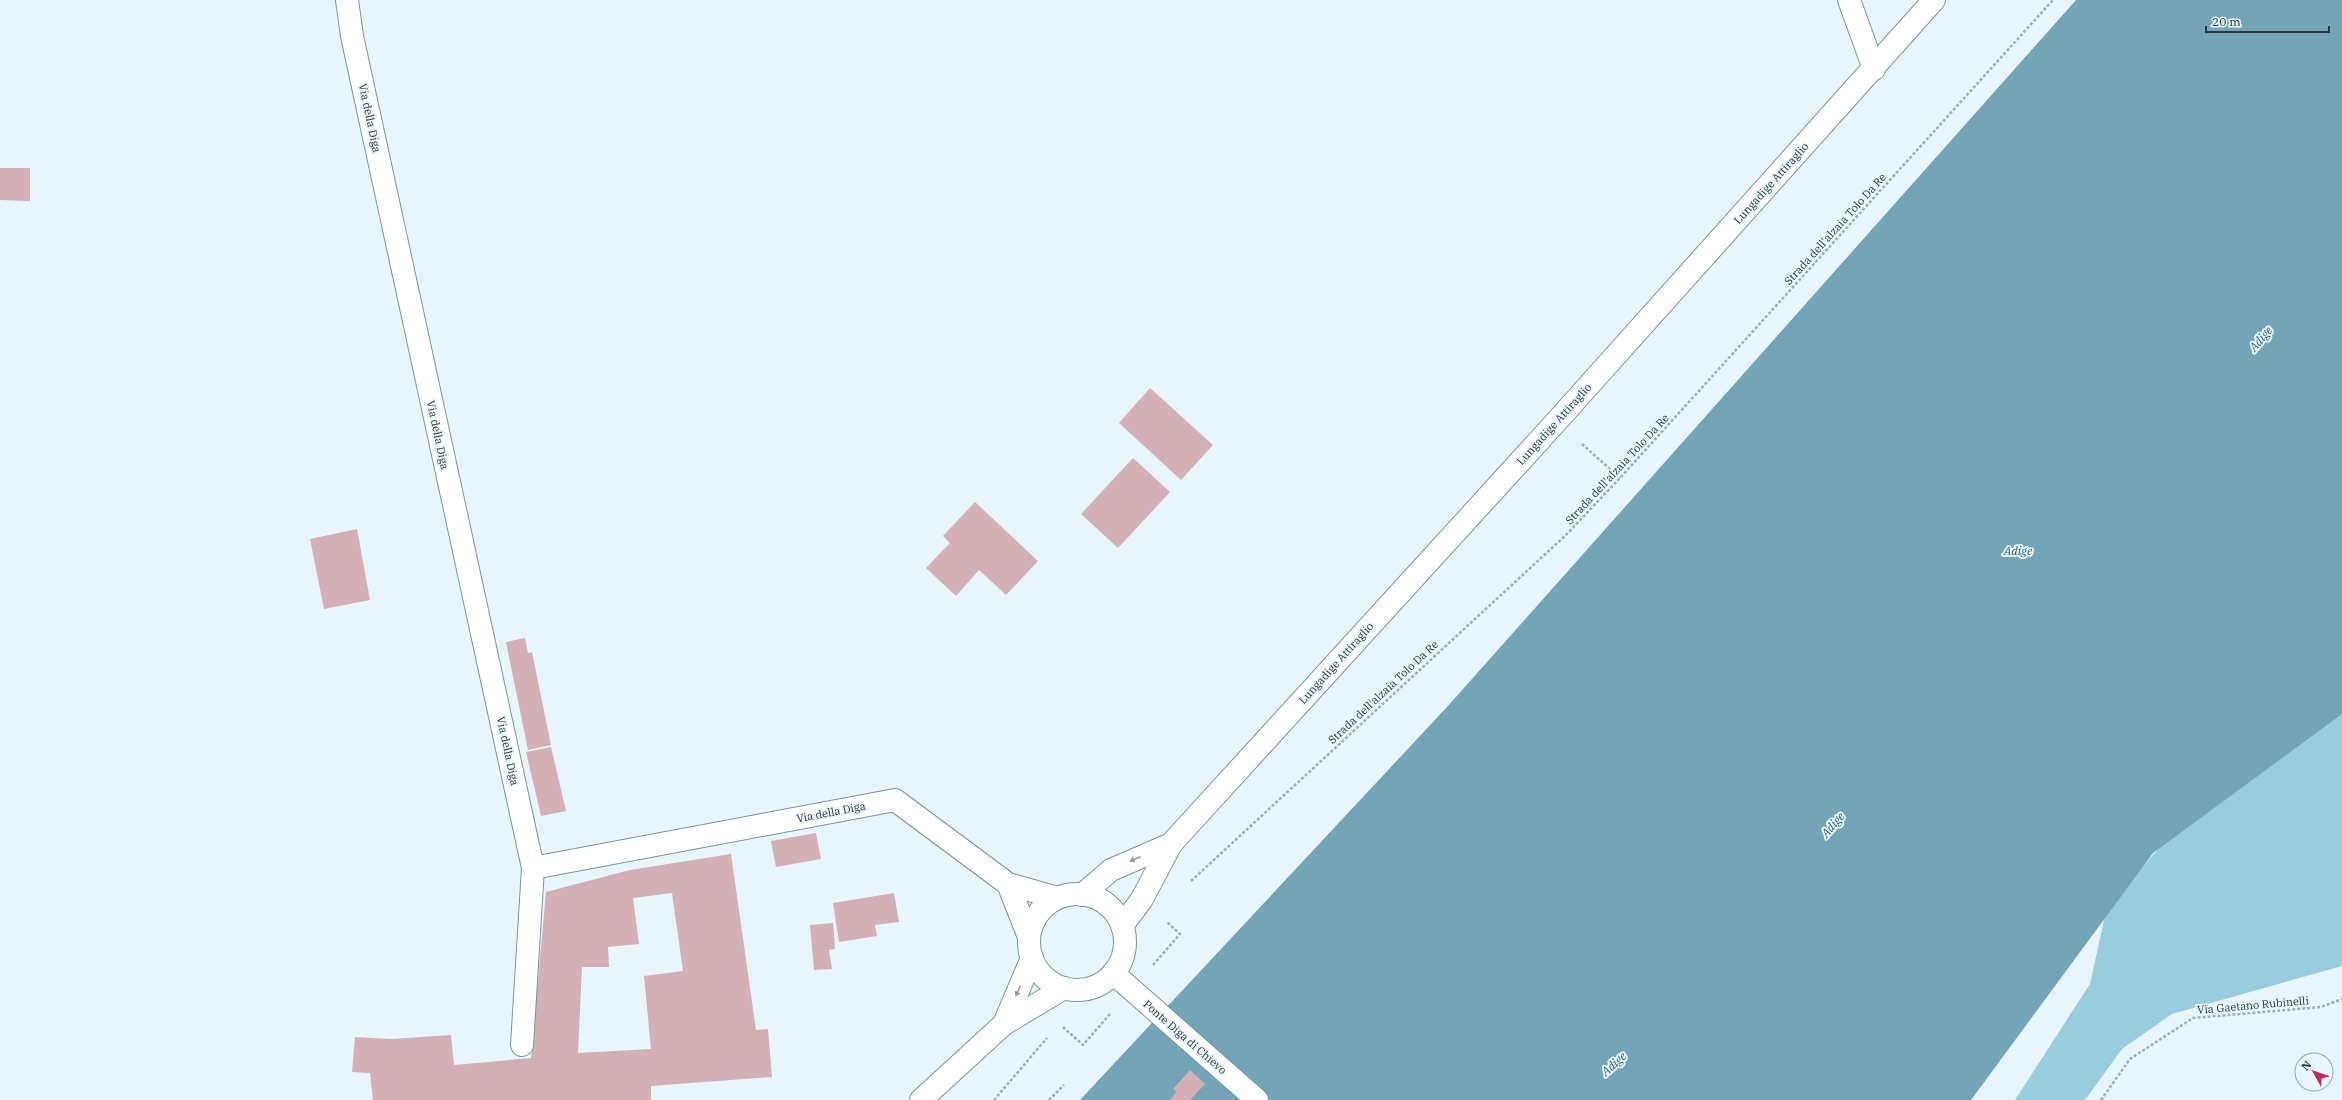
<svg xmlns="http://www.w3.org/2000/svg" width="2342" height="1100" font-family="'IBM Plex Serif',serif">
<style>
.forest{fill:#9acce0}
.water{fill:#74a4b8}
.building{fill:#d3b0b6;fill-rule:evenodd}
.lines{fill:none;stroke-linecap:round;stroke-linejoin:round}
.minor-casing{stroke:#7596a3;stroke-width:24}
.path{stroke:#a1afb4;stroke-width:2.5;stroke-dasharray:3 2;stroke-linecap:butt}
.minor{stroke:#fff;stroke-width:22}
.oneway{fill:#949a9e}
.labels{text-anchor:middle;stroke-width:4;stroke-linejoin:round;paint-order:stroke}
.street-label{font-size:11px;fill:#29363c;stroke:#e8f6fb}
.water-label{font-size:12px;font-style:italic;fill:#1e5d72;stroke:#e8f6fb}
</style>
<rect width="100%" height="100%" fill="#e8f6fb"/>
<polygon class="forest" points="2342,693 2342,966 2172,1014 2122,1049 2085,1100 2015,1100 2090,984 2107,907 2244,752"/>
<polygon class="water" points="2076,0 2342,0 2342,714 2153,853 1971,1100 1080,1100 1447,707"/>
<g class="building">
<polygon points="0,168 30,168 30,201 0,200"/>
<polygon points="1150,388 1213,445 1181,480 1119,423"/>
<polygon points="1133,458 1170,492 1118,548 1081,514"/>
<polygon points="975,502 1038,561 1006,595 979,570 956,596 926,568 950,543 943,536"/>
<polygon points="357,529 370,600 324,609 310,539"/>
<polygon points="525,638 528,653 532,652 551,745 528,750 506,642"/>
<polygon points="551,747 566,811 541,816 526,752"/>
<polygon points="816,833 821,859 776,867 771,841"/>
<path d="M731,854L756,1030L768,1029L772,1077L651,1086V1100H373L370,1073L352,1072L355,1037L391,1039L451,1035L454,1065L531,1058L546,892L630,870ZM672,893L683,971L644,976L651,1049L578,1053L582,967H609L608,947L639,944L633,898Z"/>
<polygon points="894,893 899,922 875,925 877,936 839,942 833,903"/>
<polygon points="833,923 835,949 829,950 832,969 814,970 810,925"/>
<polygon points="1190,1070 1205,1084 1190,1100 1170,1100 1176,1092 1173,1089"/>
</g>
<g class="lines">
<g class="minor-casing">
<g id="minor">
<polyline points="347,0 352,36 533,868 895,800 1008,884 1058,898"/>
<polyline points="1849,0 1874,69"/>
<polyline points="1008,884 1029,937"/>
<circle cx="1077" cy="942" r="48"/>
<polyline points="1082,895 1111,870 1171,844"/>
<polyline points="1122,926 1142,899 1171,844 1556,422 1934,0"/>
<polyline points="1113,973 1257,1100"/>
<polyline points="1004,1024 1032,958"/>
<polyline points="522,1045 533,868"/>
<polyline points="921,1100 1004,1024 1064,988"/>
</g>
</g>
<g class="path">
<polyline points="1582,444 1620,478"/>
<polyline points="1191,881 1566,535 1620,478 2053,0"/>
<polyline points="1153,965 1180,934 1167,922"/>
<polyline points="1063,1027 1083,1045 1110,1014"/>
<polyline points="994,1100 1047,1038"/>
<polyline points="1049,1100 1064,1085"/>
<polyline points="2101,1100 2130,1059 2193,1018 2321,1007 2342,999"/>
</g>
<use href="#minor" class="minor"/>
</g>
<defs><path id="oneway-solid" d="M-6-.8H1V-3.2L6.5 0L1 3.2V.8H-6Z"/></defs>
<g class="oneway">
<use href="#oneway-solid" transform="translate(1135 859) rotate(157)"/>
<use href="#oneway-solid" transform="translate(1018 991) rotate(113)"/>
</g>
<g class="labels">
<g class="street-label">
<text transform="translate(370 118) rotate(78)" y="4">Via della Diga</text>
<text transform="translate(1771 183) rotate(-48)" y="4">Lungadige Attiraglio</text>
<text transform="translate(1835 229) rotate(-48)" y="4">Strada dell'alzaia Tolo Da Re</text>
<text transform="translate(1554 424) rotate(-48)" y="4">Lungadige Attiraglio</text>
<text transform="translate(438 435) rotate(78)" y="4">Via della Diga</text>
<text transform="translate(1617 469) rotate(-47)" y="4">Strada dell'alzaia Tolo Da Re</text>
<text transform="translate(1336 663) rotate(-48)" y="4">Lungadige Attiraglio</text>
<text transform="translate(1383 692) rotate(-43)" y="4">Strada dell'alzaia Tolo Da Re</text>
<text transform="translate(508 751) rotate(78)" y="4">Via della Diga</text>
<text transform="translate(831 812) rotate(-11)" y="4">Via della Diga</text>
<text transform="translate(2253 1005) rotate(-5)" y="4">Via Gaetano Rubinelli</text>
<text transform="translate(1185 1037) rotate(41)" y="4">Ponte Diga di Chievo</text>
</g>
<g class="water-label">
<text transform="translate(2261 339) rotate(-49)" y="4">Adige</text>
<text x="2018" y="555">Adige</text>
<text transform="translate(1833 825) rotate(-49)" y="4">Adige</text>
<text transform="translate(1614 1064) rotate(-42)" y="4">Adige</text>
</g>
</g>
<g transform="translate(2314 1072) rotate(310)"><circle r="19" fill="#e8f6fb" stroke="#9ca9af"/>
<path d="M0-3L7 15L0 10L-7 15Z" fill="#ba2c5a"/>
<text y="-6" font-size="11" font-weight="bold" text-anchor="middle" fill="#29363c">N</text>
</g>
<path d="M2206 26v6h123v-6" fill="none" stroke="#29363c" stroke-width="2"/>
<text x="2212" y="26" font-size="12" fill="#29363c" stroke="#e8f6fb" stroke-width="3" paint-order="stroke">20 m</text>
</svg>
